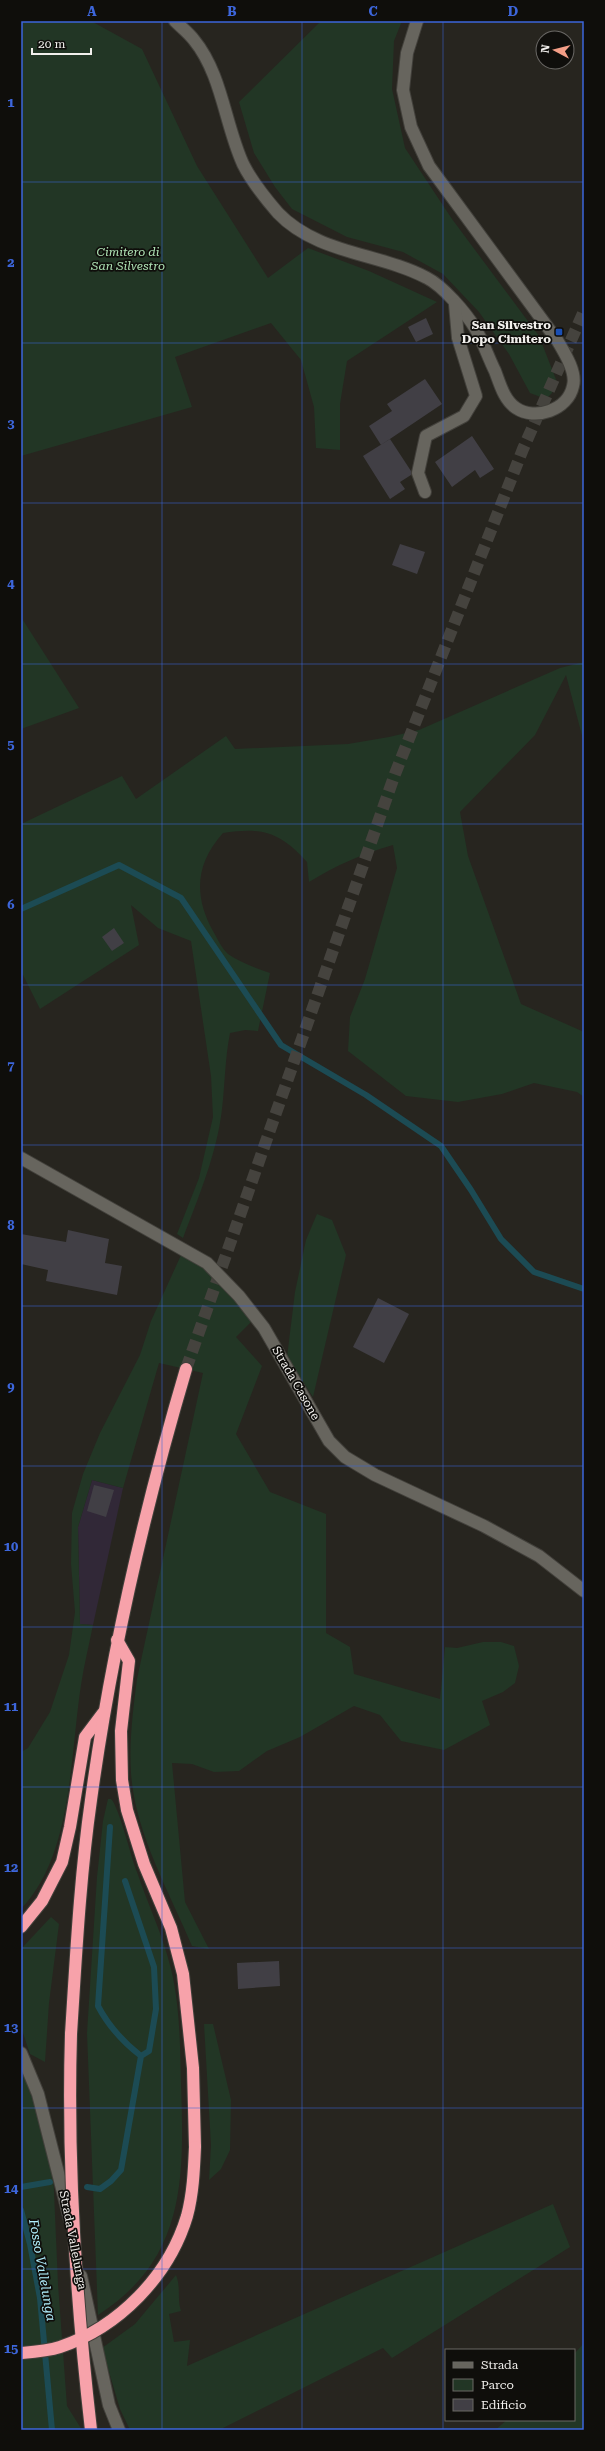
<svg xmlns="http://www.w3.org/2000/svg" width="605" height="2451" font-family="'Roboto Serif',serif">
<style>
.industrial{fill:#312837}
.green{fill:#223625}
.lines{fill:none;stroke-linecap:round;stroke-linejoin:round}
.stream{stroke:#1c4b54;stroke-width:6}
.building{fill:#413f45}
.highway-tunnel{stroke:#45433e;stroke-width:12;stroke-dasharray:12 6;stroke-linecap:butt}
.minor-casing{stroke:#42403b;stroke-width:14}
.highway-casing{stroke:#42403b;stroke-width:14}
.minor{stroke:#67655e;stroke-width:12}
.highway{stroke:#f7a2aa;stroke-width:12}
.highway-bridge-casing{stroke:#42403b;stroke-width:14;stroke-linecap:butt}
.highway-bridge{stroke:#f7a2aa;stroke-width:12}
.grid{fill:none;stroke:#3d66db;stroke-width:1;stroke-opacity:0.55}
.transit-dot{fill:#1a4fb4;stroke:#0f0e0b;stroke-width:1.5}
.labels{text-anchor:middle;stroke-width:3.5;stroke-linejoin:round;paint-order:stroke}
.park-label{font-size:12px;font-style:italic;fill:#afe3b5;stroke:#0f0e0b}
.poi-label{font-size:12px;font-weight:bold;fill:#f2f0ed;stroke:#0f0e0b;text-anchor:end}
.street-label{font-size:12px;fill:#f2f0ed;stroke:#0f0e0b}
.water-label{font-size:13px;font-style:italic;fill:#b0effe;stroke:#0f0e0b}
.neatline{fill:none;stroke:#3d66db;stroke-width:1.5}
.grid-label{font-size:13px;text-anchor:middle;font-weight:bold;fill:#3d66db}
</style>
<rect width="100%" height="100%" fill="#27251f"/>
<polygon class="industrial" points="92,1480 123,1488 93,1625 80,1624 78,1527"/>
<g class="green">
<polygon points="21,21 91,21 142,49 197,166 268,278 308,248 369,271 437,302 347,361 340,404 340,450 316,448 314,407 301,360 271,323 175,357 192,407 21,456"/>
<polygon points="321,21 402,21 394,41 392,89 405,148 452,219 539,336 557,382 552,393 546,399 530,393 509,354 479,312 443,274 403,252 347,237 292,209 275,187 254,153 239,102"/>
<polygon points="21,617 79,708 21,729"/>
<path d="M584,662V743L566,675L535,735L460,812L468,856L521,1004L584,1032V1097L577,1092L534,1083L502,1094L458,1102L406,1096L348,1051L350,1017L365,979L397,868L393,845C364,853 335,866 309,882L307,862C280,832 263,827 223,833C196,863 193,895 213,931C217,938 222,949 228,954C241,963 256,968 270,973L258,1031L245,1030L230,1033C225,1058 225,1083 222,1109C217,1153 199,1196 183,1238L177,1234L199,1178L213,1117L211,1076L191,941L158,928L131,905L139,945L40,1009L21,971V824L122,776L136,799L226,736L235,749L348,744L389,737L419,730L560,668Z"/>
<polygon points="317,1214 332,1220 346,1255 313,1397 287,1357 295,1292 306,1240"/>
<path d="M182,1253L210,1271L253,1320L236,1337L262,1366L236,1434L270,1492L326,1514V1633L350,1647L354,1674L440,1699L445,1647L457,1648L483,1642H501L514,1646L519,1666L515,1683L503,1692L482,1701L490,1725L444,1750L401,1741L380,1715L354,1706L300,1737L267,1751L239,1771L214,1772L192,1764L172,1763L185,1902L209,1949L192,1946C169,1891 135,1833 131,1773C129,1742 133,1710 137,1679L203,1373L159,1363L123,1488L92,1480L78,1527L80,1624L93,1625C89,1645 84,1665 81,1685C70,1755 73,1855 21,1909V1752L28,1748L50,1712L69,1655L75,1612L71,1564L72,1513L83,1474L100,1433L140,1355L151,1321Z"/>
<path d="M108,1799H111C119,1806 131,1858 137,1872C148,1905 163,1935 171,1969C180,2006 180,2045 181,2083C184,2176 187,2258 98,2315L87,2033L97,1877L103,1821Z"/>
<polygon points="51,1917 59,1924 49,2003 45,2062 30,2054 21,2027 21,1949"/>
<polygon points="204,2024 213,2024 231,2100 230,2150 221,2169 209,2180 211,2145"/>
<polygon points="21,2070 52,2146 58,2284 67,2406 82,2430 21,2430"/>
<path d="M553,2204L570,2247L392,2358L383,2348L219,2430H130L120,2409L102,2348L135,2324L176,2275C181,2287 177,2299 181,2311L169,2314L174,2342L190,2340L187,2366Z"/>
<polygon points="584,2343 584,2430 495,2430 507,2420 574,2420 574,2354"/>
</g>
<g class="lines">
<g class="stream">
<polyline points="21,909 119,865 181,898 281,1045 366,1095 441,1146 471,1190 501,1239 534,1272 584,1289"/>
<path d="M110,1827L98,2006C109,2027 123,2042 141,2056"/>
<polyline points="21,2187 50,2182"/>
<polyline points="87,2187 100,2189 111,2181 121,2170 141,2056 149,2051 156,2009 154,1967 125,1881"/>
<polyline points="21,2210 30,2244 40,2298 52,2430"/>
</g>
</g>
<g class="building">
<polygon points="426,318 433,334 416,342 408,327"/>
<polygon points="425,379 442,404 381,445 369,426 392,411 387,404"/>
<polygon points="472,436 494,469 480,478 475,470 452,487 435,462"/>
<polygon points="390,439 411,471 411,475 400,482 405,489 390,499 363,456"/>
<polygon points="400,544 425,552 417,574 392,565"/>
<polygon points="114,928 124,943 112,951 102,937"/>
<polygon points="68,1230 109,1239 105,1263 122,1266 117,1295 46,1281 48,1270 21,1264 21,1234 66,1242"/>
<polygon points="378,1298 409,1314 384,1363 353,1347"/>
<polygon points="94,1485 114,1490 106,1517 87,1511"/>
<polygon points="279,1961 280,1986 238,1989 237,1963"/>
</g>
<g class="lines">
<polyline class="highway-tunnel" points="186,1369 395,774 523,449 584,311"/>
<g class="minor-casing">
<g id="minor">
<path d="M175,21C181,27 189,33 194,40C222,74 225,125 243,164C252,182 265,198 278,213C317,254 380,253 427,278C443,286 466,313 475,328C483,341 488,357 495,371C500,384 504,400 516,408C535,421 568,410 573,386C577,372 564,352 557,340L429,166L411,127L403,90L407,53L417,21"/>
<polyline points="425,492 418,473 426,436 464,416 476,396 458,338 455,304"/>
<polyline points="21,1158 207,1263 239,1296 264,1328 329,1441 345,1457 375,1475 484,1526 539,1556 584,1591"/>
<polyline points="21,2053 38,2094 70,2220"/>
<polyline points="81,2276 109,2405 119,2430"/>
</g>
</g>
<g class="highway-casing">
<g id="highway">
<polyline points="117,1640 129,1661 121,1731 122,1780 127,1810 144,1864 171,1928 183,1974 193,2068 195,2147"/>
<polyline points="21,1927 42,1901 62,1862 70,1827 85,1737 103,1713"/>
<path d="M71,2034C76,1956 80,1877 91,1800C111,1653 144,1511 186,1369"/>
</g>
</g>
<use href="#minor" class="minor"/>
<use href="#highway" class="highway"/>
<g class="highway-bridge-casing">
<g id="highway-bridge">
<path d="M71,2034C67,2166 76,2299 91,2430"/>
<path d="M21,2353C34,2352 48,2351 60,2347C119,2327 169,2276 187,2216C193,2194 194,2170 195,2147"/>
</g>
</g>
<use href="#highway-bridge" class="highway-bridge"/>
</g>
<path class="grid" d="M162,21V2430M302,21V2430M443,21V2430M21,182H584M21,343H584M21,503H584M21,664H584M21,824H584M21,985H584M21,1145H584M21,1306H584M21,1466H584M21,1627H584M21,1787H584M21,1948H584M21,2108H584M21,2269H584"/>
<rect class="transit-dot" x="555" y="328" width="8" height="8" rx="2"/>
<g class="labels">
<g class="park-label">
<text x="128" y="256">Cimitero di<tspan x="128" dy="14">San Silvestro</tspan></text>
</g>
<g class="poi-label">
<text x="551" y="329">San Silvestro<tspan x="551" dy="14">Dopo Cimitero</tspan></text>
</g>
<g class="street-label">
<text transform="translate(296 1383) rotate(60)" y="4">Strada Casone</text>
<text transform="translate(73 2240) rotate(79)" y="4">Strada Vallelunga</text>
</g>
<g class="water-label">
<text transform="translate(43 2270) rotate(80)" y="5">Fosso Vallelunga</text>
</g>
</g>
<rect width="605" height="2451" fill="none" stroke="#0f0e0b" stroke-width="44"/>
<rect x="445" y="2349" width="130" height="72" fill="#0f0e0b" stroke="#6a6865"/>
<rect x="453" y="2362" width="20" height="6" fill="#67655e" stroke="#6a6865"/>
<text x="481" y="2369" font-size="12" fill="#f2f0ed">Strada</text>
<rect x="453" y="2379" width="20" height="12" fill="#223625" stroke="#6a6865"/>
<text x="481" y="2389" font-size="12" fill="#f2f0ed">Parco</text>
<rect x="453" y="2399" width="20" height="12" fill="#413f45" stroke="#6a6865"/>
<text x="481" y="2409" font-size="12" fill="#f2f0ed">Edificio</text>
<g transform="translate(555 50) rotate(277)"><circle r="19" fill="#0f0e0b" stroke="#6a6865"/>
<path d="M0-3L7 15L0 10L-7 15Z" fill="#f49e87"/>
<text y="-6" font-size="11" font-weight="bold" text-anchor="middle" fill="#f2f0ed">N</text>
</g>
<path d="M32 48v6h59v-6" fill="none" stroke="#f2f0ed" stroke-width="2"/>
<text x="38" y="48" font-size="12" fill="#f2f0ed" stroke="#0f0e0b" stroke-width="3" paint-order="stroke">20 m</text>
<rect x="22" y="22" width="561" height="2407" class="neatline"/>
<g class="grid-label">
<text x="92" y="16">A</text>
<text x="232" y="16">B</text>
<text x="373" y="16">C</text>
<text x="513" y="16">D</text>
<text x="11" y="107">1</text>
<text x="11" y="267">2</text>
<text x="11" y="428">3</text>
<text x="11" y="588">4</text>
<text x="11" y="749">5</text>
<text x="11" y="909">6</text>
<text x="11" y="1070">7</text>
<text x="11" y="1230">8</text>
<text x="11" y="1391">9</text>
<text x="11" y="1551">10</text>
<text x="11" y="1711">11</text>
<text x="11" y="1872">12</text>
<text x="11" y="2032">13</text>
<text x="11" y="2193">14</text>
<text x="11" y="2353">15</text>
</g>
</svg>
